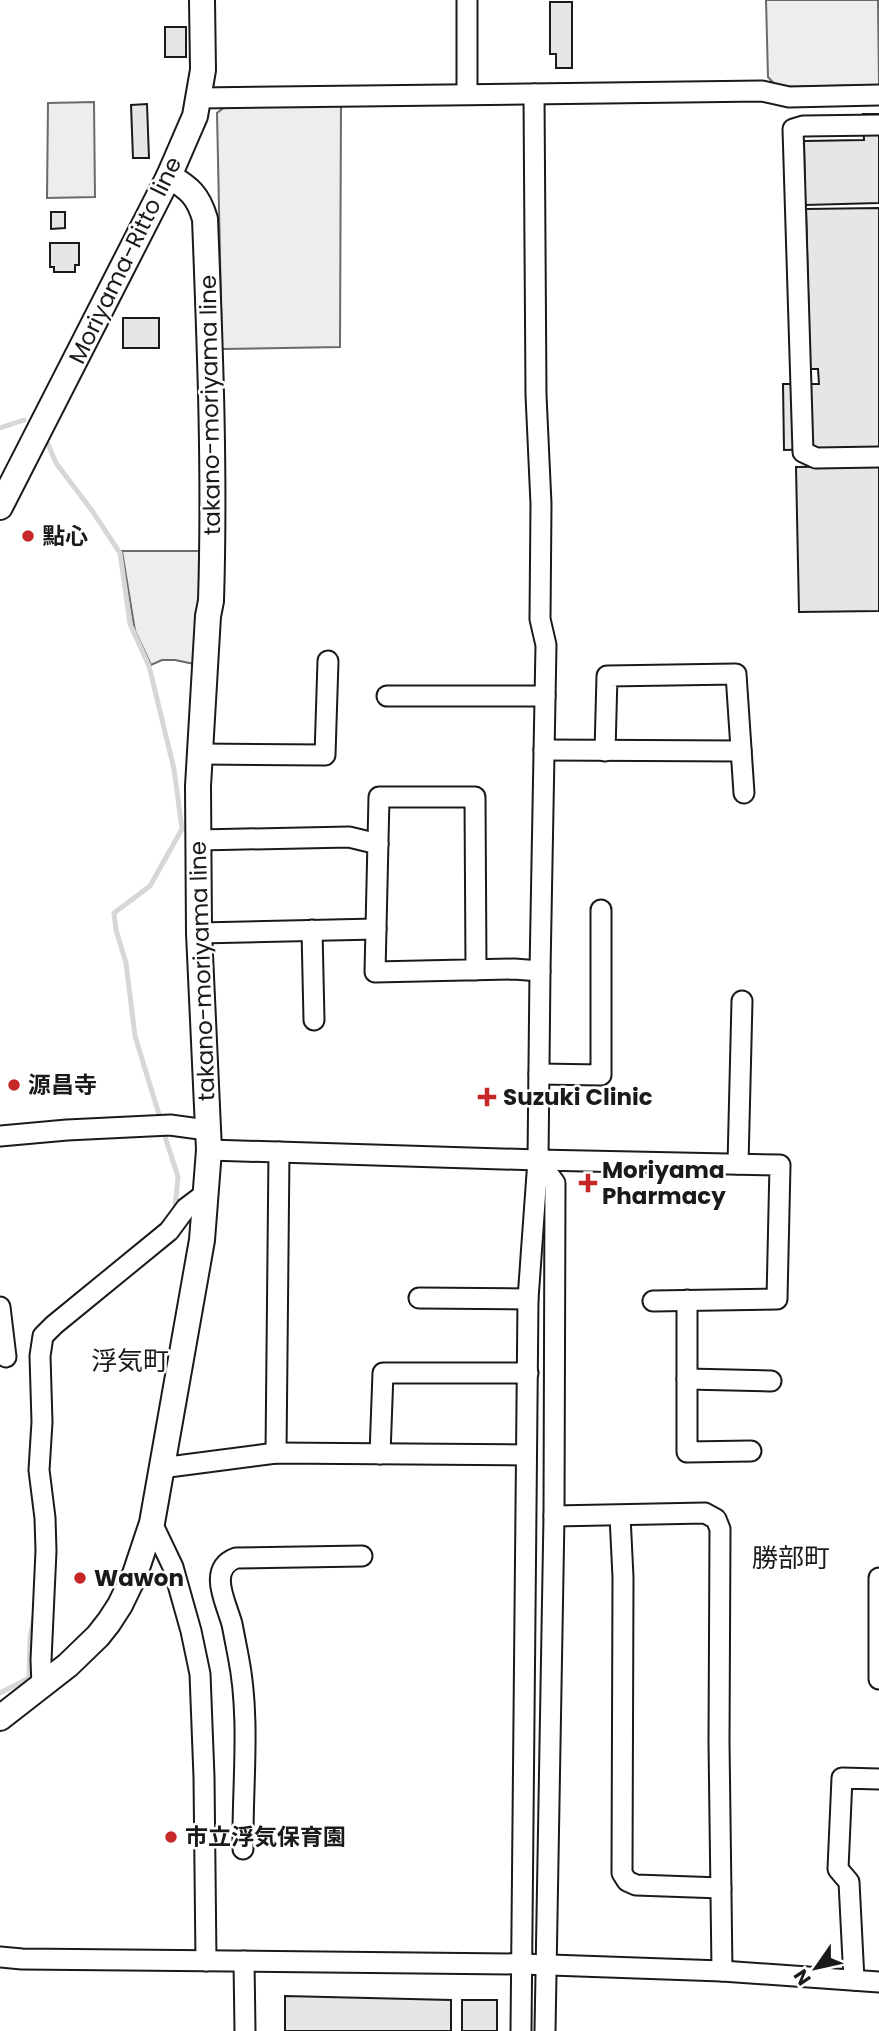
<svg xmlns="http://www.w3.org/2000/svg" width="879" height="2031" font-family="Poppins,'Noto Sans JP',sans-serif">
<style>
.built{fill:#ededed;stroke:#6a6a6a;stroke-width:2}
.lines{fill:none;stroke-linecap:round;stroke-linejoin:round}
.stream{stroke:#d7d7d7;stroke-width:5}
.building{fill:#e6e6e6;stroke:#1a1a1a;stroke-width:2}
.minor-casing{stroke:#1a1a1a;stroke-width:23}
.major-casing{stroke:#1a1a1a;stroke-width:28}
.minor{stroke:#fff;stroke-width:19}
.major{stroke:#fff;stroke-width:24}
.poi-dot{fill:#c62828;stroke:#fff;stroke-width:2.5}
.labels{text-anchor:middle;stroke-width:5;stroke-linejoin:round;paint-order:stroke}
.street-label{font-size:23px;fill:#1a1a1a;stroke:#fff}
.poi-label{font-size:23px;font-weight:bold;fill:#1a1a1a;stroke:#fff;text-anchor:start}
.quarter-label{font-size:26px;fill:#1a1a1a;stroke:#fff}
</style>
<rect width="100%" height="100%" fill="#fff"/>
<g class="built">
<polygon points="766,0 878,0 879,85 777,87 768,77"/>
<polygon points="94,102 95,197 47,198 48,103"/>
<polygon points="341,104 340,347 222,349 217,113 226,106"/>
<polygon points="122,551 204,551 194,664 175,660 162,660 151,665 135,631"/>
</g>
<g class="lines">
<g class="stream">
<polyline points="0,428 24,420"/>
<polyline points="48,444 56,463 93,512 120,553 130,624 149,666 174,769 182,829 150,886 114,913 116,930 126,963 135,1036 161,1121"/>
<polyline points="163,1130 178,1177 175,1208 173,1212"/>
<polyline points="0,1693 29,1678 30,1638 34,1616"/>
</g>
</g>
<g class="building">
<polygon points="550,2 572,2 572,68 556,68 556,54 550,54"/>
<rect x="165" y="27" width="21" height="30"/>
<polygon points="147,104 149,158 133,158 131,105"/>
<polygon points="863,114 879,114 879,203 805,205 804,141 864,140"/>
<polygon points="879,208 879,448 784,450 783,384 819,384 818,369 810,369 806,209"/>
<polygon points="51,212 65,212 65,228 51,229"/>
<polygon points="50,243 79,243 79,265 75,265 75,272 54,272 54,267 50,267"/>
<rect x="123" y="318" width="36" height="30"/>
<polygon points="879,466 879,611 799,612 796,467"/>
<polygon points="285,1996 451,2000 451,2031 285,2031"/>
<rect x="462" y="2000" width="35" height="31"/>
</g>
<g class="lines">
<g class="minor-casing">
<g id="minor">
<polyline points="467,94 467,0"/>
<polyline points="534,94 536,395 541,504 540,619 546,645 540,971"/>
<polyline points="199,98 762,91 789,97 879,95"/>
<polyline points="879,125 803,126 793,129 803,452 816,458 879,457"/>
<polyline points="387,696 545,696"/>
<polyline points="544,750 741,751"/>
<polyline points="605,751 607,676 736,674 744,793"/>
<polyline points="199,754 325,755 328,661"/>
<polyline points="199,840 349,837 378,844"/>
<polyline points="312,930 314,1020"/>
<polyline points="199,933 376,929"/>
<polyline points="476,970 475,797 379,797 375,972 514,969 540,971 538,1160 528,1299 521,2031"/>
<polyline points="539,1074 601,1075 601,910"/>
<polyline points="0,1136 67,1130 170,1125 207,1130"/>
<polyline points="209,1150 538,1160 780,1165 777,1299 653,1301"/>
<polyline points="538,1160 555,1183 554,1516 545,2031"/>
<polyline points="738,1164 742,1001"/>
<polyline points="419,1298 528,1299"/>
<polyline points="687,1300 687,1452 751,1451"/>
<polyline points="0,1307 6,1357"/>
<polyline points="687,1379 771,1381"/>
<polyline points="276,1453 279,1152"/>
<polyline points="380,1454 383,1373 528,1373"/>
<polyline points="161,1468 276,1453 526,1455"/>
<polyline points="554,1516 705,1513 716,1519 720,1529 719,1742 722,1971"/>
<polyline points="620,1516 623,1577 622,1873 627,1881 636,1885 721,1888"/>
<polyline points="152,1523 173,1567 191,1631 200,1674 204,1777 206,1961"/>
<polyline points="879,1578 879,1679"/>
<polyline points="42,1686 41,1660 46,1551 45,1518 39,1470 42,1422 40,1356 43,1336 54,1325 169,1231 186,1208 206,1193"/>
<path d="M243,1849C242,1785 251,1719 238,1655C236,1645 234,1634 232,1624C226,1602 207,1569 236,1558L362,1556"/>
<polyline points="0,1957 22,1959 522,1964 722,1971 879,1982"/>
<polyline points="244,1961 245,2031"/>
<polyline points="854,1980 849,1882 838,1869 842,1778 879,1779"/>
</g>
</g>
<g class="major-casing">
<g id="major">
<polyline points="0,507 169,176 195,116 203,70 202,0"/>
<path d="M0,1718L68,1665L98,1636L109,1622L120,1605L135,1574L152,1523L202,1240L209,1150L199,933L198,786L208,616L211,601C215,472 210,347 205,219C198,195 189,188 169,176"/>
</g>
</g>
<use href="#minor" class="minor"/>
<use href="#major" class="major"/>
</g>
<g class="poi-dot">
<circle cx="28" cy="536" r="7"/>
<circle cx="14" cy="1085" r="7"/>
<path d="M483.5 1086.5h7v7h7v7h-7v7h-7v-7h-7v-7h7z"/>
<path d="M584.5 1172.5h7v7h7v7h-7v7h-7v-7h-7v-7h7z"/>
<circle cx="80" cy="1578" r="7"/>
<circle cx="171" cy="1837" r="7"/>
</g>
<g class="labels">
<g class="street-label">
<text transform="translate(125 260) rotate(-64)" y="8">Moriyama-Ritto line</text>
<text transform="translate(210 405) rotate(-91)" y="8">takano-moriyama line</text>
<text transform="translate(202 971) rotate(-92)" y="8">takano-moriyama line</text>
</g>
<g class="poi-label">
<text x="42" y="544">點心</text>
<text x="28" y="1093">源昌寺</text>
<text x="503" y="1105">Suzuki Clinic</text>
<text x="602" y="1178">Moriyama<tspan x="602" dy="26">Pharmacy</tspan></text>
<text x="94" y="1586">Wawon</text>
<text x="185" y="1845">市立浮気保育園</text>
</g>
<g class="quarter-label">
<text x="130" y="1370">浮気町</text>
<text x="791" y="1567">勝部町</text>
</g>
</g>
<g transform="translate(816 1968) rotate(236)" stroke="#ffffff" stroke-width="5" paint-order="stroke">
<path d="M0-5L12 26L0 18L-12 26Z" fill="#1a1a1a"/>
<text y="-10" font-size="19" font-weight="bold" text-anchor="middle" fill="#1a1a1a">N</text>
</g>
</svg>
